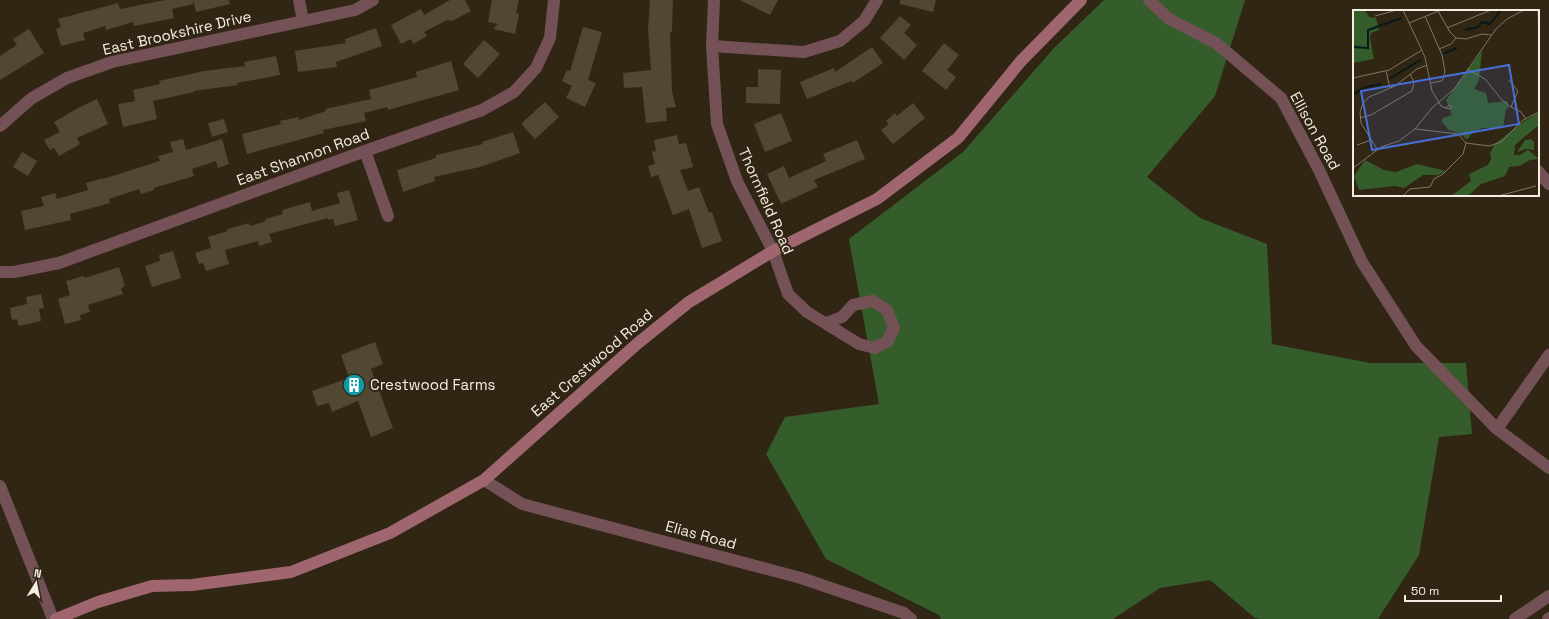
<svg xmlns="http://www.w3.org/2000/svg" width="1549" height="619" font-family="'Space Grotesk',sans-serif">
<style>
.green{fill:#345d2b}
.building{fill:#524733}
.lines{fill:none;stroke-linecap:round;stroke-linejoin:round}
.street{stroke:#745156;stroke-width:12}
.secondary{stroke:#9f666f;stroke-width:12}
.labels{text-anchor:middle;stroke-width:4;stroke-linejoin:round;paint-order:stroke}
.street-label{font-size:15px;fill:#f4eee2;stroke:#312614}
.poi-label{font-size:15px;fill:#f4eee2;stroke:#312614;text-anchor:start}
.inset-river{fill:none;stroke:#091818;stroke-width:2}
.inset-road{fill:none;stroke:#7f7666;stroke-width:1}
.view{fill:#486eda;fill-opacity:0.15;stroke:#486eda;stroke-width:2}
.inset-edge{fill:none;stroke:#f4eee2;stroke-width:2}
</style>
<rect width="100%" height="100%" fill="#312614"/>
<polygon class="green" points="1104,0 1245,0 1215,96 1147,177 1200,218 1267,244 1272,344 1370,363 1466,363 1472,434 1439,437 1419,555 1378,619 1261,619 1255,618 1210,580 1160,588 1113,619 941,619 939,615 826,559 766,454 785,417 879,404 849,239 963,152 1054,48"/>
<g class="building">
<polygon points="165,0 193,0 193,4 172,9 174,18 134,26 133,22 106,30 105,26 83,33 85,40 61,46 56,29 61,27 58,19 118,3 120,9"/>
<polygon points="193,0 229,0 230,4 196,12"/>
<polygon points="450,0 465,0 471,11 452,21 447,20 424,32 427,36 413,44 411,39 401,44 391,25 421,9 424,15"/>
<polygon points="492,0 519,0 516,13 519,14 515,34 493,29 498,24 488,22"/>
<polygon points="650,0 673,0 672,32 670,32 672,91 676,107 666,108 667,121 646,123 642,87 624,88 623,73 651,70 648,30"/>
<polygon points="740,0 778,0 770,15"/>
<polygon points="900,0 936,0 933,12 900,4"/>
<polygon points="900,16 911,25 904,33 917,45 904,60 880,38"/>
<polygon points="583,27 602,32 588,80 596,83 585,107 566,98 572,86 562,81 567,70 570,71"/>
<polygon points="376,28 382,46 336,62 337,67 298,72 295,51 346,43 345,39"/>
<polygon points="29,29 44,53 0,80 0,56 17,45 13,39"/>
<polygon points="484,40 500,54 478,78 463,64"/>
<polygon points="944,43 959,55 947,70 956,77 946,90 922,71"/>
<polygon points="872,47 883,63 853,83 851,81 807,99 800,82 834,68 835,72"/>
<polygon points="276,56 280,75 237,83 238,85 194,91 194,92 153,101 157,119 123,127 118,104 135,101 133,90 160,84 159,81 204,71 245,66 244,62"/>
<polygon points="451,61 459,90 388,110 387,107 364,113 366,121 323,130 324,133 247,154 242,134 281,124 280,121 299,117 299,120 326,111 325,109 371,99 369,90 417,77 416,72"/>
<polygon points="758,69 781,70 780,104 746,103 746,87 758,87"/>
<polygon points="97,99 108,124 77,138 80,144 59,156 54,148 50,150 44,140 60,132 54,122 78,108"/>
<polygon points="545,102 559,117 535,139 522,125 523,122"/>
<polygon points="913,103 925,118 893,144 881,130 889,124 886,121 895,113 897,116"/>
<polygon points="781,113 792,141 765,152 754,124"/>
<polygon points="224,119 228,132 212,137 208,123"/>
<polygon points="513,132 520,153 480,167 434,177 435,181 403,192 397,170 436,158 436,155 483,144 482,142"/>
<polygon points="677,135 679,144 686,143 693,167 680,170 688,191 699,187 709,213 712,212 722,241 702,248 689,209 673,215 658,175 651,177 648,166 655,164 652,152 656,151 654,140"/>
<polygon points="183,139 186,150 222,139 229,164 218,168 216,161 192,169 194,176 154,188 154,190 141,194 139,189 109,199 110,203 70,214 71,220 25,230 21,211 44,206 41,197 55,193 57,199 88,190 86,183 103,178 103,179 160,161 158,156 173,152 170,142"/>
<polygon points="857,140 865,159 814,180 818,187 781,204 767,174 784,166 789,178 826,161 823,154"/>
<polygon points="22,152 37,161 28,176 13,167"/>
<polygon points="349,190 358,220 335,226 333,219 328,220 328,218 269,234 272,242 259,246 258,241 225,250 229,264 206,271 203,263 199,264 195,253 211,248 208,237 228,231 227,229 249,223 250,226 266,221 265,219 283,214 282,210 310,202 312,211 340,203 337,193"/>
<polygon points="173,251 181,278 152,287 145,266 160,261 159,255"/>
<polygon points="119,267 125,286 121,288 123,294 88,305 90,312 80,315 81,320 65,324 58,299 70,295 66,281 84,276 85,278"/>
<polygon points="41,294 44,308 39,309 41,321 19,326 17,319 12,320 10,308 27,304 26,297"/>
<polygon points="375,342 383,364 371,369 393,428 371,437 358,401 332,412 329,403 317,406 312,391 349,378 341,355"/>
</g>
<g class="lines">
<g class="street">
<polyline points="299,0 303,21"/>
<polyline points="714,0 712,46 717,124 737,181 773,251 788,294 807,312 859,344 875,348 880,345 887,342 894,328 887,310 873,301 853,305 842,317 826,323"/>
<polyline points="1149,0 1169,19 1216,43 1281,98 1319,170 1362,262 1416,346 1497,429"/>
<polyline points="712,46 804,52 840,41 864,21 877,0"/>
<polyline points="0,126 32,98 67,78 112,62 355,10 373,0"/>
<polyline points="365,151 388,216"/>
<polyline points="1538,171 1549,184"/>
<polyline points="0,272 14,272 59,263 365,151 482,110 514,92 536,68 550,38 554,0"/>
<polyline points="1549,355 1497,429 1549,468"/>
<polyline points="484,480 522,504 801,578 904,613 911,619"/>
<polyline points="0,486 53,619"/>
<polyline points="1515,619 1549,596"/>
<polyline points="1548,619 1549,618"/>
</g>
<polyline class="secondary" points="56,619 98,602 152,586 192,585 291,572 390,533 484,480 638,343 689,302 773,251 877,199 958,138 1021,61 1081,0"/>
</g>
<defs>
<g id="building-disc" transform="scale(1.15)"><circle r="9.5" fill="#0f9aa8" stroke="#312614"/><path d="M-4-6H4V6H1V3H-1V6H-4ZM-2.5-4.3h1.7v1.8h-1.7ZM.8-4.3h1.7v1.8H.8ZM-2.5-1h1.7V.8h-1.7ZM.8-1h1.7V.8H.8Z" fill="#fff"/></g>
</defs>
<g fill-rule="evenodd">
<use href="#building-disc" x="354" y="385"/>
</g>
<g class="labels">
<g class="street-label">
<text transform="translate(177 33) rotate(-13)" y="5">East Brookshire Drive</text>
<text transform="translate(1315 131) rotate(61)" y="5">Ellison Road</text>
<text transform="translate(303 157) rotate(-20)" y="5">East Shannon Road</text>
<text transform="translate(766 201) rotate(66)" y="5">Thornfield Road</text>
<text transform="translate(592 363) rotate(-41)" y="5">East Crestwood Road</text>
<text transform="translate(701 535) rotate(15)" y="5">Elias Road</text>
</g>
<g class="poi-label">
<text x="370" y="390">Crestwood Farms</text>
</g>
</g>
<g transform="translate(1353 10)">
<rect width="186" height="186" fill="#312614"/>
<path d="M0,0H12L16,7L23,8L26,20L18,23L17,28L21,49L0,53ZM129,41L126,70L121,79L133,83L135,93L154,91L156,98L153,99L150,118H129L118,124L114,130L108,124L96,120L89,112L90,108L99,105L93,90ZM186,103V115L162,135L161,145H167L175,140L186,149L177,150L166,156L156,157L152,166L128,174L115,186H98L118,171L116,164L135,155L138,149L137,143L142,134L171,111ZM178,129L181,132V140L173,139L164,142L172,130ZM12,150L31,160L43,162L64,154L93,161L85,165H70L51,178L42,176L6,180L1,166Z" fill="#345d2b"/>
<path class="inset-river" d="M112,20L125,17L129,12L137,14L148,0M0,37L15,38V20L49,8M90,44L104,38M36,69L69,49M0,84L13,77L28,74"/>
<path class="inset-road" d="M50,0L72,47L79,81L88,96L90,97L96,99L99,97L97,95L92,98M185,0L186,33M85,1L97,22L103,28L113,29L129,24L138,25M22,6L44,0M72,6L89,45L92,62L89,71L77,73M56,13L88,0M94,18L138,0M86,39L98,34L103,28M114,59L132,69L149,90L158,97M33,61L37,78M0,68L36,60L69,40M156,70L165,81L158,97L168,102L173,109M7,108L18,105L59,81L61,72L57,64M62,119L105,124L113,133L136,136L148,132L170,110L186,102M4,135L18,130M24,139L8,113L7,102L10,93L16,87L42,76L64,59L74,55M0,158L28,137L46,131L62,119L79,98L102,78L143,19L154,9L171,0M50,186L57,179L77,177L81,169L90,164L110,144L113,133M145,186L183,176"/>
<path class="view" d="M156,55L166,114L19,140L8,81Z"/>
<rect width="186" height="186" class="inset-edge"/>
</g>
<g transform="translate(36 583) rotate(10)" stroke="#312614" stroke-width="3" paint-order="stroke">
<path d="M0-3L7 15L0 10L-7 15Z" fill="#f4eee2"/>
<text y="-6" font-size="11" font-weight="bold" text-anchor="middle" fill="#f4eee2">N</text>
</g>
<path d="M1405 595v6h96v-6" fill="none" stroke="#f4eee2" stroke-width="2"/>
<text x="1411" y="595" font-size="12" fill="#f4eee2" stroke="#312614" stroke-width="3" paint-order="stroke">50 m</text>
</svg>
